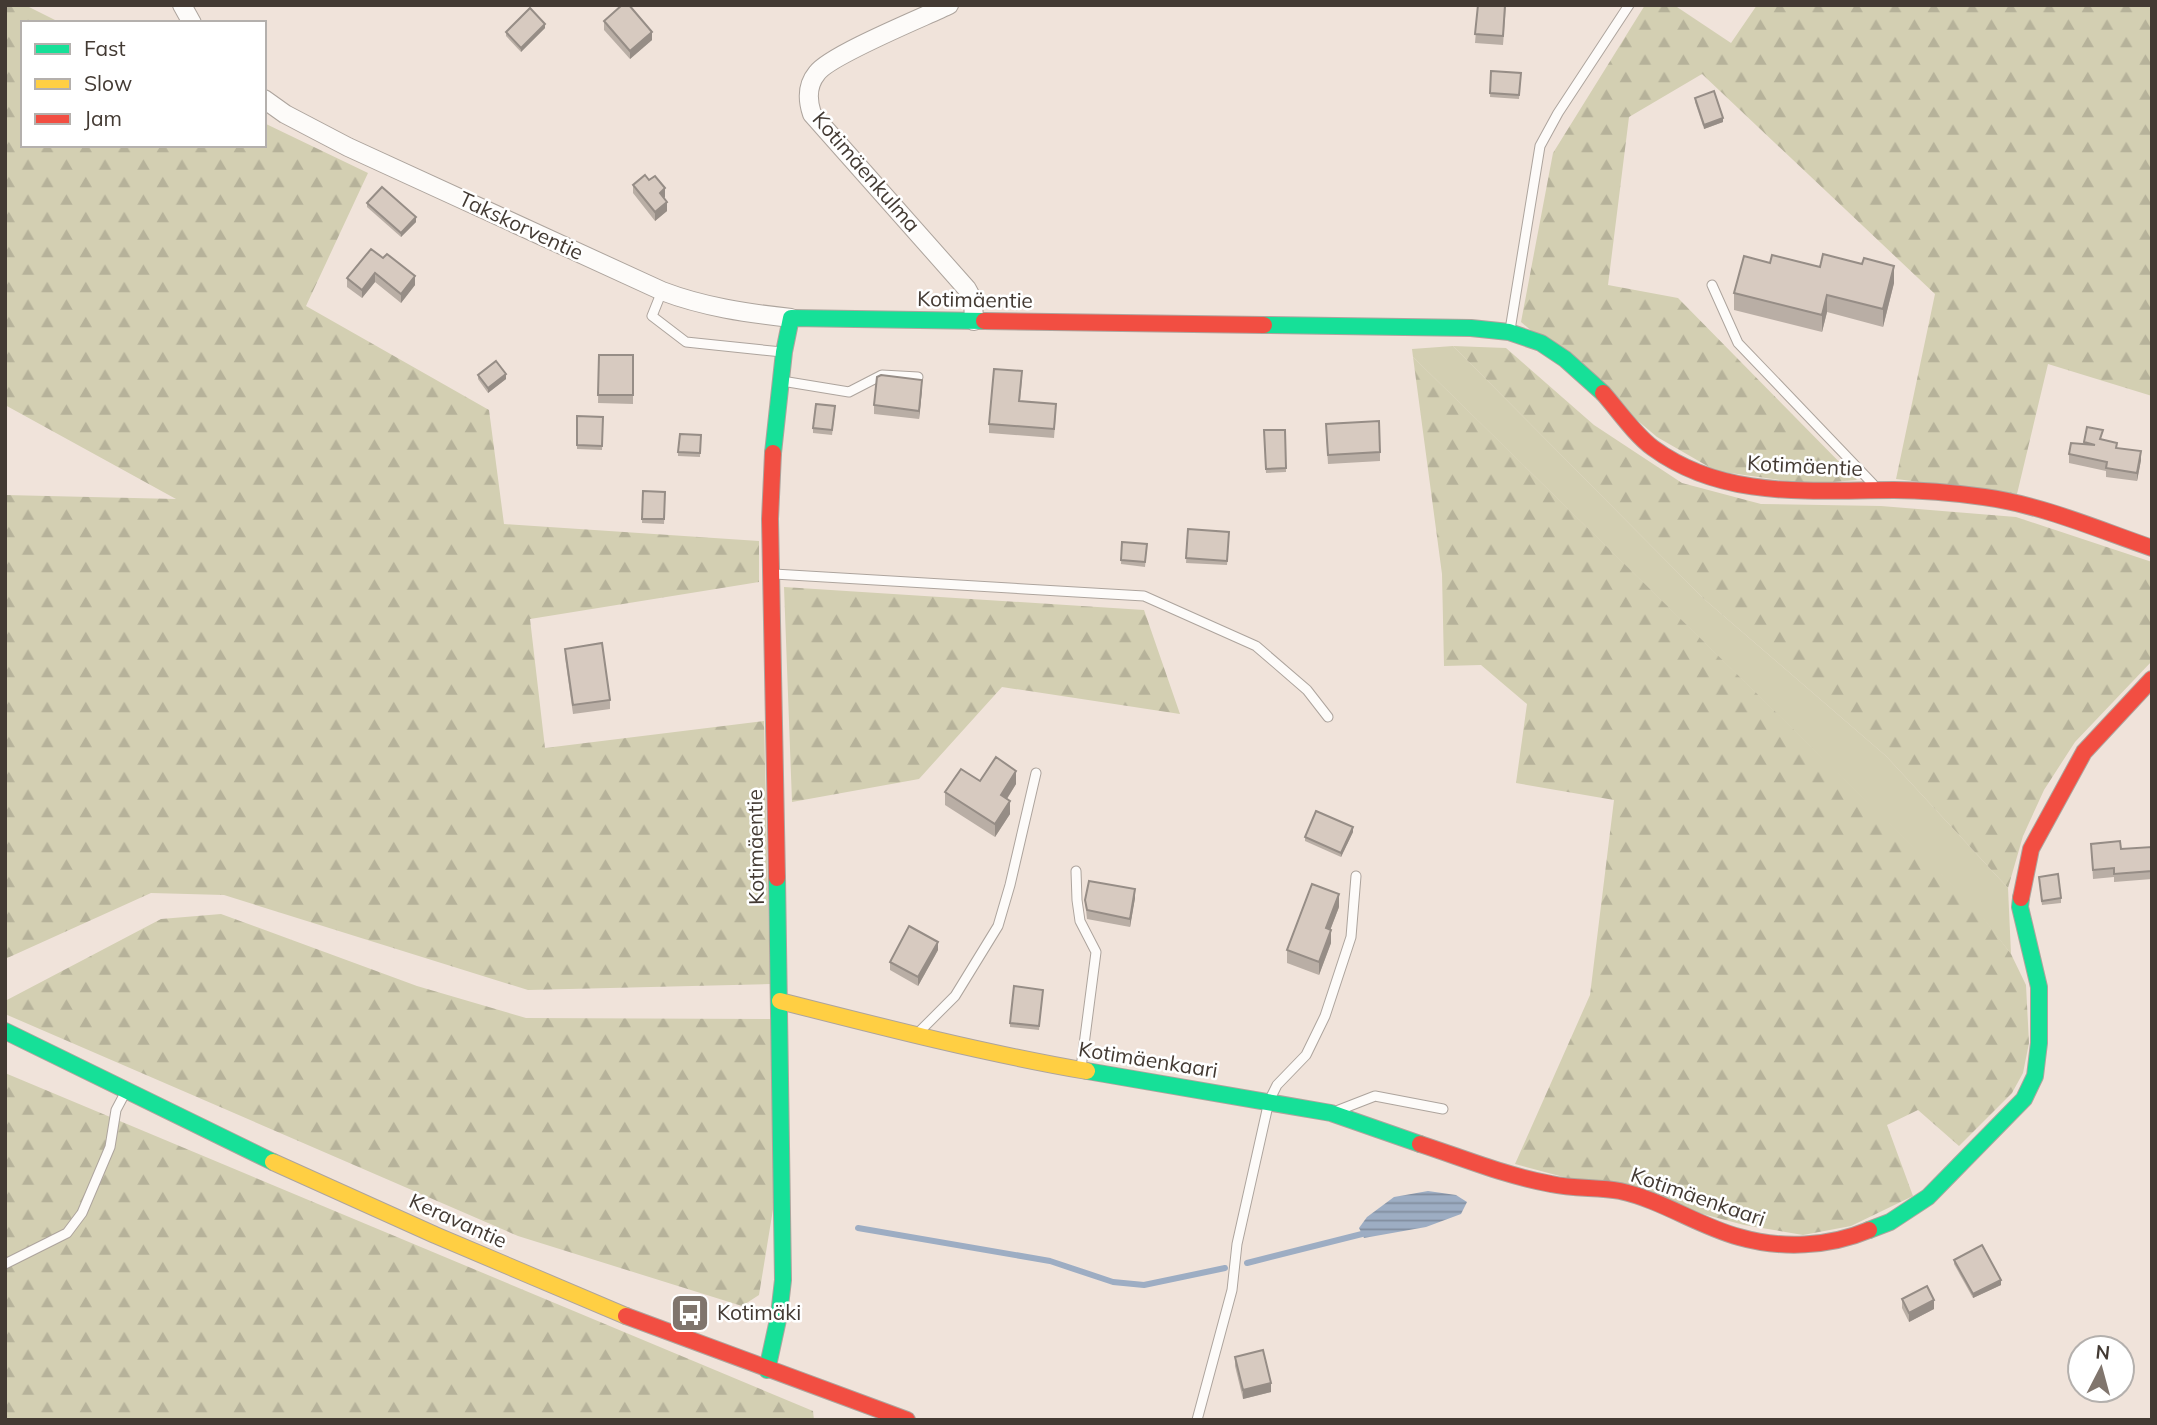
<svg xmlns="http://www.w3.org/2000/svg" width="2157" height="1425" font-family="Mulish,sans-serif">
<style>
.green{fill:#d3cfb2}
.forest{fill:url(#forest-firs)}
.water{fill:url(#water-rules)}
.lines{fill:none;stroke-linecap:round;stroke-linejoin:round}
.stream{stroke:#9dadc3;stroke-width:6}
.lane-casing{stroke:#ada49d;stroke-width:11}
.street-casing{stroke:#ada49d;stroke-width:20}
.fast-casing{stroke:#ada49d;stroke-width:18}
.slow-casing{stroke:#ada49d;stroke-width:18}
.jam-casing{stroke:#ada49d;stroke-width:18}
.lane{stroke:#fdfbf9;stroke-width:9}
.street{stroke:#fdfbf9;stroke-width:18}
.fast{stroke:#16e098;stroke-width:16}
.slow{stroke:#ffcf43;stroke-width:16}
.jam{stroke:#f24e42;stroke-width:16}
.wall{fill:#b9aea5}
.shaded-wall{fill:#968d86}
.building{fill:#d7cac0;stroke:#968d86;stroke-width:2}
.labels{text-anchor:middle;stroke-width:5;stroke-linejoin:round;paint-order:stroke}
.street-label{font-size:21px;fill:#433a33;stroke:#fff}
.poi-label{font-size:21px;fill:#433a33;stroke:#fff;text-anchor:start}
</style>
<defs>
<pattern id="forest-firs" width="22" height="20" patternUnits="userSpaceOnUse" patternTransform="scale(1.75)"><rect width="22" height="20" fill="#d3cfb2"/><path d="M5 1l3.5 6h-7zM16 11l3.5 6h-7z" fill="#b6b29a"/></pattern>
<pattern id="water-rules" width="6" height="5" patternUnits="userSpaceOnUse" patternTransform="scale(1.75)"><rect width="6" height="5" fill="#9dadc3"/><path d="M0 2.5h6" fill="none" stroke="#828e9f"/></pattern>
</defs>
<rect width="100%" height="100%" fill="#f0e3da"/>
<polygon class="green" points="1453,346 1704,599 1886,756 2008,888 2011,954 1975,908 1413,357 1412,349"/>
<g class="forest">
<polygon points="5,5 25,5 61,23 23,23 23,145 264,145 264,123 368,173 306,306 489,410 504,524 759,541 759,582 530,619 545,748 764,721 770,984 528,990 224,895 151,893 5,959 5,495 176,499 5,405"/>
<polygon points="1645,5 1674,5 1731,43 1757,5 2152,5 2152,396 2048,364 2017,494 1896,479 1935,294 1702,74 1629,117 1608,285 1678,298 1857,480 1808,484 1716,471 1657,437 1521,322 1553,153"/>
<polygon points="1453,346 1506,348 1594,425 1682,483 1761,504 1881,506 2016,517 2152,562 2152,661 2075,742 2044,790 2023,836 2008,888 1886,756 1704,599"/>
<polygon points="1413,357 1976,908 2011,954 2026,985 2029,1043 2023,1073 2012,1093 1959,1146 1918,1110 1887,1125 1913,1196 1851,1226 1803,1235 1744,1225 1515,1164 1590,995 1614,800 1516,783 1527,704 1481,665 1444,666 1442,574"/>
<polygon points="784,587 1144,610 1180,714 1002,687 919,779 792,802"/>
<polygon points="221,914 417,986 526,1018 775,1019 776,1191 759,1295 742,1306 518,1236 5,1014 5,1001 161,919"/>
<polygon points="5,1073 813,1411 814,1420 5,1420"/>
</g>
<polygon class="water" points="1428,1191 1456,1195 1467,1202 1461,1214 1426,1227 1364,1238 1359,1228 1367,1217 1394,1197"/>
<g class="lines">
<g class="stream">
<polyline points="858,1228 1050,1261 1113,1282 1144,1285 1225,1268"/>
<polyline points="1247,1263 1362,1234"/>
</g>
<g class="lane-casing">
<g id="lane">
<polyline points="1712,285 1738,343 1873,484"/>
<polyline points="662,291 652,316 686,342 782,352"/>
<polyline points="1510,330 1540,146 1558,113 1629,5"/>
<polyline points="782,381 849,392 882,375 918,377"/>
<polyline points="774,574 1144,596 1256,646 1307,690 1328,717"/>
<polyline points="1076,871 1077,900 1080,921 1096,952 1081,1068"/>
<polyline points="919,1032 955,996 998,926 1010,885 1036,773"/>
<polyline points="1339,1110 1375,1096 1443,1109"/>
<polyline points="5,1264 67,1233 82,1213 110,1147 116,1110 125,1093"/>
<polyline points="1197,1420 1232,1290 1237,1244 1269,1101 1277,1085 1306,1055 1325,1016 1351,937 1356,876"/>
</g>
</g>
<g class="street-casing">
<g id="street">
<polyline points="182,5 192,23"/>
<path d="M949,5C924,17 830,55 817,73C807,85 807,99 812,114L967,289L973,300L974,321"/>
<path d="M264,99L285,114L348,147L662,291C704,307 746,313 791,318"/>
</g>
</g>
<g class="fast-casing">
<g id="fast">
<polyline points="1264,325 1471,328 1509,332 1541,343 1565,359 1603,393"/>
<polyline points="773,453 784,352 791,318 984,321"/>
<polyline points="5,1031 273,1162"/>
<polyline points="1087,1071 1331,1113 1420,1144"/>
<polyline points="1869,1230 1890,1222 1928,1197 2024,1099 2035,1076 2039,1043 2039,987 2020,907 2021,898"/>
<polyline points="767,1370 779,1315 783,1280 777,878"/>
</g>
</g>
<g class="slow-casing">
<g id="slow">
<path d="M780,1001C882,1027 983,1053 1087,1071"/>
<polyline points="273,1162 435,1235 626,1316"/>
</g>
</g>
<g class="jam-casing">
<g id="jam">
<polyline points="984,321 1264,325"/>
<path d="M1603,393C1618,410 1635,435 1653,448C1724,500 1811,490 1894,490C1923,490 1955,493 1984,497C2042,505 2097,529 2152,548"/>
<polyline points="773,453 770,519 777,878"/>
<polyline points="2021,898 2031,849 2084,752 2152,679"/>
<path d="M1420,1144C1463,1158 1506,1176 1551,1184C1574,1189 1598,1187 1620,1191C1662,1200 1698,1226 1739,1237C1781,1249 1829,1247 1869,1230"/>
<polyline points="626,1316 907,1420"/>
</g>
</g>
<use href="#lane" class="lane"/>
<use href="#street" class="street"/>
<use href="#fast" class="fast"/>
<use href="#slow" class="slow"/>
<use href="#jam" class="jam"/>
</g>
<g class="wall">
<polygon points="1478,5 1506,5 1503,45 1475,43"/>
<polygon points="604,21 652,40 630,59 604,30"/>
<polygon points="545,28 521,52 506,36 506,32"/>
<polygon points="1491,71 1521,73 1519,99 1490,97"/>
<polygon points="1695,98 1723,122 1704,129 1695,102"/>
<polygon points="633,185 665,197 664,198 667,211 655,221 633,193"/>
<polygon points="367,203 416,222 401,237 367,207"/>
<polygon points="371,249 415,285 401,303 375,282 362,298 347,287 347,278"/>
<polygon points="1770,263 1820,267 1894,283 1883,327 1827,312 1822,332 1734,310 1734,293"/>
<polygon points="599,355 633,355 633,404 598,403"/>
<polygon points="478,375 506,379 488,393 478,379"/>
<polygon points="1022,380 1020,401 1056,413 1054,438 989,433 989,424"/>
<polygon points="922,389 919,419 874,414 874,405"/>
<polygon points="835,411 832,435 813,433 813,428"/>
<polygon points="577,416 603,417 602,450 577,449"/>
<polygon points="1264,430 1285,430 1286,472 1266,473"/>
<polygon points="1326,432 1380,452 1380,461 1328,464"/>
<polygon points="701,435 700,457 678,456 678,452"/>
<polygon points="2102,440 2141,460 2137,481 2106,477 2106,471 2069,463 2069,454 2084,444 2084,442"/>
<polygon points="643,491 665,492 664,524 642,523"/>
<polygon points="1188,529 1229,532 1227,565 1186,563"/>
<polygon points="1122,542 1147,544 1145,567 1121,564"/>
<polygon points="565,649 610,700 610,709 573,714 565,657"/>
<polygon points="980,781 1016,784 1007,799 1010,814 995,837 945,805 945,792"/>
<polygon points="1353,832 1341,857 1305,841 1305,837"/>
<polygon points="2091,844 2121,849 2152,847 2152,879 2114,882 2114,877 2093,879"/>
<polygon points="2039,877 2061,898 2061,903 2042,905"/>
<polygon points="1135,898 1130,927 1087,919 1085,900"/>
<polygon points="1339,907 1330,930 1331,943 1319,975 1287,963 1287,950"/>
<polygon points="938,950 918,986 890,970 890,962"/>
<polygon points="1043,990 1039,1030 1010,1027 1010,1023"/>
<polygon points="1954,1260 2001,1285 1973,1298 1954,1264"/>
<polygon points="1902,1299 1934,1309 1909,1322 1902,1308"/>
<polygon points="1235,1357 1271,1392 1243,1399 1235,1366"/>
</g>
<g class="shaded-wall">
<polygon points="545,24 545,28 521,52 521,48"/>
<polygon points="652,32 652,40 630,59 630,51"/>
<polygon points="1723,118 1723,122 1704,129 1704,125"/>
<polygon points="665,188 665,197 660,202 660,193"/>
<polygon points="667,202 667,211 655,221 655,212"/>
<polygon points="416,217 416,222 401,237 401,233"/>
<polygon points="1894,266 1894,283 1883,327 1883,309"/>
<polygon points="375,273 375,282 362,298 362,290"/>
<polygon points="415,276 415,285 401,303 401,294"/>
<polygon points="1827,295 1827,312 1822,332 1822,315"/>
<polygon points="506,374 506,379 488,393 488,388"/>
<polygon points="922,380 922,389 919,419 919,411"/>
<polygon points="2141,451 2141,460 2137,481 2137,473"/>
<polygon points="1016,771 1016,784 1001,808 1001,795"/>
<polygon points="1010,801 1010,814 995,837 995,824"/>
<polygon points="1353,827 1353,832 1341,857 1341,853"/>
<polygon points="1135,889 1135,898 1130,927 1130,919"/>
<polygon points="1339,894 1339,907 1326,941 1326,928"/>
<polygon points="1331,930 1331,943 1319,975 1319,962"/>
<polygon points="938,942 938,950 918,986 918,977"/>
<polygon points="2001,1280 2001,1285 1973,1298 1973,1294"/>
<polygon points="1934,1300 1934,1309 1909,1322 1909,1313"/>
<polygon points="1271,1383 1271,1392 1243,1399 1243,1390"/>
</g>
<g class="building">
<polygon points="622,5 629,5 652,32 630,51 604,21"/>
<polygon points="1478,5 1505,5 1503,36 1475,34"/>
<polygon points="530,8 545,24 521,48 506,32"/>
<polygon points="1491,71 1521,73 1519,95 1490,93"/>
<polygon points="1714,91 1723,118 1704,125 1695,98"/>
<polygon points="645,175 649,180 655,176 665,188 660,193 667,202 655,212 633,185"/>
<polygon points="382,187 416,217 401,233 367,203"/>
<polygon points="371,249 383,258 387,254 415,276 401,294 375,273 362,290 347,278"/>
<polygon points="1823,254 1862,264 1864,258 1894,266 1883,309 1827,295 1822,315 1734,293 1744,256 1770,263 1772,255 1820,267"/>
<polygon points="599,355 633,355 633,395 598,395"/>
<polygon points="496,361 506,374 488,388 478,375"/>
<polygon points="994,369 1022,371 1019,401 1056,404 1054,429 989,424"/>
<polygon points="881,375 922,380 919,411 874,405 877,377"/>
<polygon points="816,404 835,406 832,430 813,428"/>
<polygon points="577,416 603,417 602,446 577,445"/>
<polygon points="1379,421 1380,452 1328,455 1326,424"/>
<polygon points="2087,427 2103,430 2100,439 2117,443 2116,448 2141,451 2137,473 2106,468 2107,462 2069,454 2071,443 2095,445 2084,442"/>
<polygon points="1264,430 1285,430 1286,468 1266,469"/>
<polygon points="680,434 701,435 700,453 678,452"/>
<polygon points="643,491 665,492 664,519 642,519"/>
<polygon points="1188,529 1229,532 1227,561 1186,558"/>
<polygon points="1122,542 1147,544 1145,562 1121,560"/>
<polygon points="602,643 610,700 573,705 565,649"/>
<polygon points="996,757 1016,771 1001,795 1010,801 995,824 945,792 961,769 980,781"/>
<polygon points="1316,811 1353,827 1341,853 1305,837"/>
<polygon points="2120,841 2121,849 2152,847 2152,871 2114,874 2114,868 2093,870 2091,844"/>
<polygon points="2058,874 2061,898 2042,901 2039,877"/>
<polygon points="1089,881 1135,889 1130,919 1087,910 1085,900"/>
<polygon points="1312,884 1339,894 1326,928 1331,930 1319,962 1287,950"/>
<polygon points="909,926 938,942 918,977 890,962"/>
<polygon points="1014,986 1043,990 1039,1026 1010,1023"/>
<polygon points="1982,1245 2001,1280 1973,1294 1954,1260"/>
<polygon points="1927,1286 1934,1300 1909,1313 1902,1299"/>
<polygon points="1263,1350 1271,1383 1243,1390 1235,1357"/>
</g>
<defs>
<g id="bus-square" transform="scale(2.0125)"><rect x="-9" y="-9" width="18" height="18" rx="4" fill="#80756d" stroke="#fff"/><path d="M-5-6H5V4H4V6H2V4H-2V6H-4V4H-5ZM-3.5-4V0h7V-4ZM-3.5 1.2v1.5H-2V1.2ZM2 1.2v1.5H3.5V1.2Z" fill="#fff"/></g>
</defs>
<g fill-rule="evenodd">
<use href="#bus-square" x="690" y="1313"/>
</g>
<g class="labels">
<g class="street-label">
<text transform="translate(866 172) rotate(49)" y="7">Kotimäenkulma</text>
<text transform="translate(521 226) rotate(25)" y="7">Takskorventie</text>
<text transform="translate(975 300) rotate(1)" y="7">Kotimäentie</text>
<text transform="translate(1805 466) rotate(3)" y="7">Kotimäentie</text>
<text transform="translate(756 847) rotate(-91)" y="7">Kotimäentie</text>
<text transform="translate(1148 1060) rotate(9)" y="7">Kotimäenkaari</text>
<text transform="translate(1698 1197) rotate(19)" y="7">Kotimäenkaari</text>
<text transform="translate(458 1221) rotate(24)" y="7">Keravantie</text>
</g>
<g class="poi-label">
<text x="717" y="1320">Kotimäki</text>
</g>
</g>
<rect width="2157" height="1425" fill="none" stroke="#433a33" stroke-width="14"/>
<rect x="21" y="21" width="245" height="126" fill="#ffffff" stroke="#b4b0ad" stroke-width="2"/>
<rect x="35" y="44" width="35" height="10" fill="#16e098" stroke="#b4b0ad" stroke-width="2"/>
<text x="84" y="56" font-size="21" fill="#433a33">Fast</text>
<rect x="35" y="79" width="35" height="10" fill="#ffcf43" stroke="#b4b0ad" stroke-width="2"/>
<text x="84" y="91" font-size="21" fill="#433a33">Slow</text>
<rect x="35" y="114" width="35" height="10" fill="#f24e42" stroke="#b4b0ad" stroke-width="2"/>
<text x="84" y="126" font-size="21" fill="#433a33">Jam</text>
<g transform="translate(2101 1369) rotate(6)"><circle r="33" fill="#ffffff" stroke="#b4b0ad" stroke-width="2"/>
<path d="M0-5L12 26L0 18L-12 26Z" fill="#80756d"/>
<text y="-10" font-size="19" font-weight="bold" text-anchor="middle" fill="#433a33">N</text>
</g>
</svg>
